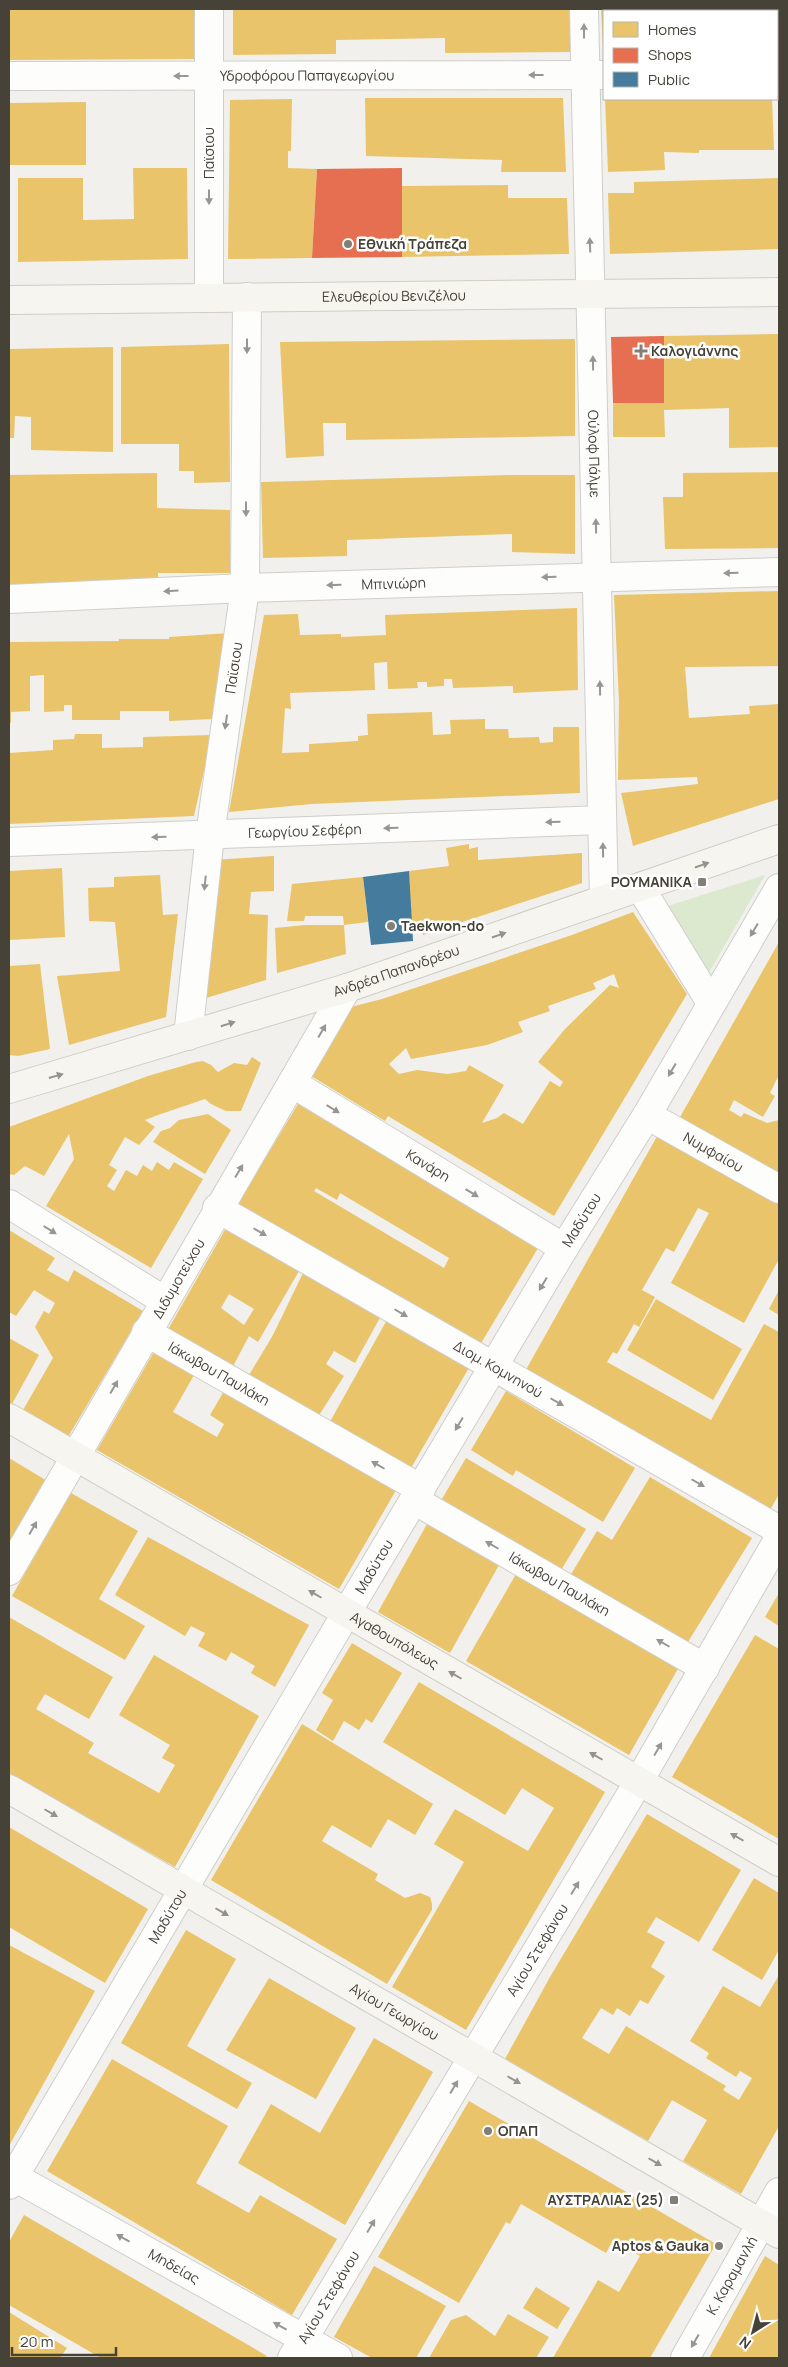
<svg xmlns="http://www.w3.org/2000/svg" width="788" height="2367" font-family="Manrope,sans-serif">
<style>
.green{fill:#dde9cf}
.homes{fill:#e9c46a;fill-rule:evenodd}
.shops{fill:#e76f51}
.public{fill:#457b9d}
.lines{fill:none;stroke-linecap:round;stroke-linejoin:round}
.street-casing{stroke:#cfceca;stroke-width:30}
.secondary-casing{stroke:#cfcdc4;stroke-width:30}
.street{stroke:#fdfdfc;stroke-width:28}
.secondary{stroke:#f6f5f0;stroke-width:28}
.oneway{fill:#989690}
.oneway2{fill:#95938b}
.poi-dot{fill:#827f77;stroke:#fff;stroke-width:2}
.labels{text-anchor:middle;stroke-width:5;stroke-linejoin:round;paint-order:stroke}
.street-label{font-size:14px;fill:#464238;stroke:#fff}
.poi-label{font-size:14px;font-weight:bold;fill:#464238;stroke:#fff;text-anchor:start}
</style>
<rect width="100%" height="100%" fill="#f1f0ec"/>
<polygon class="green" points="765,875 709,973 668,906"/>
<g class="homes">
<polygon points="9,9 196,9 196,59 9,60"/>
<polygon points="233,9 571,9 571,52 445,53 445,38 336,40 336,54 233,55"/>
<polygon points="601,9 765,9 772,11 604,11 603,47"/>
<polygon points="777,12 779,13 779,57 777,57"/>
<polygon points="365,98 563,98 566,172 501,172 502,160 366,156"/>
<polygon points="292,99 291,151 288,151 288,168 317,169 312,258 228,259 230,100"/>
<polygon points="605,99 772,99 774,150 699,150 699,153 664,152 665,170 608,172"/>
<polygon points="86,102 86,165 9,165 9,103"/>
<polygon points="133,168 187,168 188,259 18,262 18,178 83,178 83,220 134,219"/>
<polygon points="779,178 779,249 610,254 608,193 634,193 634,182"/>
<polygon points="508,185 508,198 567,198 569,254 402,257 402,186"/>
<polygon points="779,334 779,447 729,448 729,408 664,410 665,437 613,437 613,403 664,403 664,336"/>
<polygon points="575,339 575,436 346,440 346,423 323,423 324,456 286,458 280,342"/>
<polygon points="229,344 230,482 194,483 194,471 179,471 179,444 121,444 121,347"/>
<polygon points="113,347 113,452 31,450 31,417 15,416 14,438 9,438 9,349"/>
<polygon points="779,472 779,548 665,549 663,497 683,497 683,473"/>
<polygon points="157,473 157,508 230,510 230,573 158,573 158,590 9,591 9,475"/>
<polygon points="510,475 575,475 575,554 512,552 512,534 347,540 347,556 263,558 261,482"/>
<polygon points="779,591 779,666 685,667 689,718 750,714 749,706 779,704 779,799 633,846 621,793 698,784 697,777 618,780 619,701 614,595"/>
<polygon points="577,608 578,690 513,693 513,686 453,688 452,679 444,679 444,686 427,687 427,682 417,682 418,688 388,689 387,662 374,663 375,690 290,693 291,709 285,708 282,753 309,752 309,744 358,741 358,736 368,735 367,714 432,712 433,735 451,734 450,720 485,719 485,729 508,729 509,738 539,737 540,743 553,742 553,727 579,727 580,793 312,804 229,812 264,615 298,614 300,635 341,634 341,637 386,635 385,615"/>
<polygon points="230,633 213,719 169,721 169,711 120,711 120,720 72,720 72,705 64,705 64,711 44,712 44,675 30,676 30,711 11,712 11,723 9,723 9,642 119,641 119,639 169,639 169,637"/>
<polygon points="75,734 102,734 102,748 143,747 143,737 212,735 194,816 9,824 9,753 53,750 53,740 74,739"/>
<polygon points="469,844 469,849 478,847 478,860 582,853 582,883 459,923 458,920 450,923 451,926 423,935 422,928 411,931 409,871 449,866 446,848"/>
<polygon points="274,856 274,891 251,892 249,914 268,915 266,980 206,998 212,860"/>
<polygon points="62,868 65,937 9,940 9,871"/>
<polygon points="160,875 163,915 178,914 166,1017 69,1045 57,976 120,971 115,922 89,921 88,888 114,887 114,877"/>
<polygon points="363,877 368,922 344,925 346,954 277,973 275,928 305,925 344,925 343,916 305,916 304,921 287,921 292,884"/>
<path d="M633,912L687,994L554,1216L388,1116L385,1121L308,1074L347,1008L382,999L572,935ZM614,974L619,988L610,985L565,1029L538,1062L563,1082L560,1087L550,1081L523,1124L504,1113L497,1118L482,1123L504,1085L469,1065L466,1071L447,1074L417,1070L399,1074L389,1064L406,1048L411,1059L487,1045L523,1032L518,1022L550,1011L548,1006L596,989L593,983Z"/>
<polygon points="779,942 779,1075 770,1093 775,1096 763,1117 734,1100 729,1110 741,1117 744,1113 767,1123 779,1120 779,1185 675,1126"/>
<polygon points="40,964 50,1049 18,1056 9,1055 9,966"/>
<polygon points="252,1057 261,1063 241,1111 226,1111 211,1104 205,1099 158,1115 145,1120 155,1127 139,1145 125,1137 109,1165 117,1170 107,1186 114,1191 126,1170 137,1176 143,1165 152,1171 157,1162 169,1170 174,1162 203,1179 151,1268 46,1206 74,1159 69,1134 44,1176 25,1166 14,1175 9,1174 9,1127 148,1076 196,1062 203,1061 211,1065 218,1072 234,1063 247,1065"/>
<path d="M298,1104L538,1248L480,1345L336,1259L330,1267L234,1210ZM316,1188L337,1200L340,1193L449,1258L444,1268L314,1191Z"/>
<polygon points="208,1114 231,1130 205,1174 153,1142 161,1131 170,1128 179,1120"/>
<polygon points="660,1131 779,1197 779,1259 744,1323 671,1283 709,1213 698,1208 674,1252 666,1248 642,1290 655,1297 639,1327 634,1324 617,1354 613,1352 607,1362 711,1420 764,1324 779,1332 779,1494 769,1512 523,1375"/>
<path d="M226,1228L299,1271L258,1342L249,1336L230,1372L166,1333ZM229,1294L254,1309L244,1325L221,1308Z"/>
<polygon points="9,1230 55,1258 47,1270 68,1282 74,1270 143,1311 68,1437 23,1410 53,1358 35,1327 44,1311 49,1314 55,1303 34,1290 16,1316 9,1312"/>
<polygon points="303,1273 381,1316 355,1363 334,1351 326,1364 344,1376 316,1420 246,1380 273,1335"/>
<polygon points="779,1290 779,1315 769,1309"/>
<polygon points="656,1299 742,1349 713,1400 627,1350"/>
<polygon points="388,1318 470,1366 407,1475 327,1427"/>
<polygon points="9,1338 39,1355 12,1404 9,1402"/>
<polygon points="158,1345 198,1368 173,1412 217,1437 224,1424 210,1415 227,1386 399,1485 339,1589 97,1450"/>
<polygon points="506,1391 635,1468 603,1522 516,1470 513,1476 471,1450"/>
<polygon points="9,1458 49,1482 9,1547"/>
<polygon points="466,1458 586,1529 558,1575 439,1504"/>
<polygon points="650,1477 752,1538 683,1650 567,1581 597,1531 612,1540"/>
<polygon points="71,1493 138,1531 99,1599 145,1626 125,1660 12,1596"/>
<polygon points="427,1524 499,1565 450,1653 378,1612"/>
<polygon points="148,1537 309,1625 275,1687 251,1673 255,1666 231,1652 226,1661 198,1646 205,1633 191,1626 185,1636 115,1595"/>
<polygon points="516,1574 679,1667 629,1755 466,1661"/>
<polygon points="779,1593 779,1626 765,1617"/>
<polygon points="9,1617 113,1677 89,1719 45,1694 36,1709 94,1743 88,1753 159,1793 175,1765 162,1758 170,1745 119,1715 154,1655 259,1716 175,1867 9,1773"/>
<polygon points="755,1635 779,1649 779,1839 672,1777"/>
<polygon points="352,1643 402,1673 372,1723 366,1719 359,1730 344,1721 333,1741 316,1730 333,1700 322,1693"/>
<polygon points="419,1682 605,1792 466,2030 392,1987 464,1862 434,1844 455,1809 528,1851 554,1808 522,1788 505,1815 383,1742"/>
<polygon points="302,1724 433,1804 415,1835 388,1819 371,1848 332,1825 322,1841 378,1874 375,1880 405,1898 420,1893 430,1897 432,1904 432,1910 387,1984 211,1880"/>
<polygon points="647,1814 741,1870 699,1942 656,1917 647,1932 665,1942 651,1967 665,1976 648,2004 640,2000 630,2016 617,2008 613,2015 601,2008 582,2038 609,2054 626,2026 726,2086 723,2090 739,2100 752,2078 740,2071 736,2077 706,2058 709,2053 690,2041 723,1986 760,2007 779,1975 779,2126 741,2194 683,2161 707,2120 672,2100 648,2141 505,2059 550,1977"/>
<polygon points="9,1827 148,1909 105,1983 9,1927"/>
<polygon points="754,1878 779,1893 779,1950 762,1980 712,1950"/>
<polygon points="186,1930 236,1959 187,2046 252,2083 237,2109 121,2043"/>
<polygon points="9,1945 95,1991 9,2146"/>
<polygon points="269,1978 356,2028 316,2099 226,2050"/>
<polygon points="374,2038 433,2072 345,2225 238,2163 271,2104 320,2133"/>
<polygon points="112,2059 228,2126 196,2183 249,2213 260,2195 337,2239 292,2315 47,2171"/>
<polygon points="469,2101 716,2244 650,2358 553,2358 598,2280 619,2292 640,2256 613,2240 606,2253 521,2204 510,2224 506,2222 459,2303 378,2257"/>
<polygon points="24,2215 267,2356 265,2358 101,2358 9,2305 9,2242"/>
<polygon points="765,2256 779,2265 779,2357 709,2358"/>
<polygon points="374,2266 446,2306 416,2358 372,2358 334,2337"/>
<polygon points="536,2287 570,2308 557,2329 523,2308"/>
<polygon points="9,2312 67,2348 60,2358 9,2358"/>
<polygon points="508,2314 549,2337 536,2358 429,2358 451,2320 466,2315 495,2336"/>
</g>
<g class="shops">
<polygon points="402,168 402,257 312,258 317,169"/>
<polygon points="664,336 664,403 613,403 611,337"/>
</g>
<polygon class="public" points="409,871 413,941 371,945 363,877"/>
<g class="lines">
<g class="street-casing">
<g id="street">
<polyline points="209,9 209,298"/>
<path id="s1" d="M584,9L604,899"/>
<path id="s2" d="M9,76L604,75"/>
<polyline points="777,76 779,76"/>
<path id="s3" d="M9,599L245,588L779,572"/>
<path id="s4" d="M9,842L602,820"/>
<polyline points="640,887 711,1003"/>
<path id="s5" d="M188,1036L210,835L245,588L247,297"/>
<path id="s6" d="M292,1083L564,1248"/>
<path id="s7" d="M647,1115L779,1189"/>
<polyline points="9,1204 165,1301"/>
<path id="s8" d="M217,1208L779,1530"/>
<path id="s9" d="M146,1332L421,1489"/>
<path id="s10" d="M414,1500L705,1668"/>
<path id="s11" d="M9,1571L347,988"/>
<path id="s12" d="M9,2174L338,2358"/>
<path id="s13" d="M9,2185L347,1612L564,1248L647,1115L779,888"/>
<path id="s14" d="M292,2358L639,1781L779,1538"/>
<path id="s15" d="M685,2358L779,2192"/>
</g>
</g>
<g class="secondary-casing">
<g id="secondary">
<path id="s16" d="M9,300L779,292"/>
<path id="s17" d="M9,1089L347,988L779,839"/>
<path id="s18" d="M9,1418L779,1862"/>
<path id="s19" d="M9,1789L779,2234"/>
</g>
</g>
<use href="#street" class="street"/>
<use href="#secondary" class="secondary"/>
</g>
<defs><path id="oneway-solid" d="M-6-.8H1V-3.2L6.5 0L1 3.2V.8H-6Z" transform="scale(1.25)"/></defs>
<g class="oneway">
<use href="#oneway-solid" transform="translate(584 31) rotate(-90)"/>
<use href="#oneway-solid" transform="translate(536 75) rotate(180)"/>
<use href="#oneway-solid" transform="translate(181 76) rotate(180)"/>
<use href="#oneway-solid" transform="translate(209 197) rotate(90)"/>
<use href="#oneway-solid" transform="translate(590 245) rotate(-92)"/>
<use href="#oneway-solid" transform="translate(247 346) rotate(90)"/>
<use href="#oneway-solid" transform="translate(593 363) rotate(-91)"/>
<use href="#oneway-solid" transform="translate(246 509) rotate(90)"/>
<use href="#oneway-solid" transform="translate(596 526) rotate(-91)"/>
<use href="#oneway-solid" transform="translate(731 573) rotate(179)"/>
<use href="#oneway-solid" transform="translate(549 577) rotate(178)"/>
<use href="#oneway-solid" transform="translate(334 585) rotate(178)"/>
<use href="#oneway-solid" transform="translate(171 591) rotate(177)"/>
<use href="#oneway-solid" transform="translate(600 688) rotate(-91)"/>
<use href="#oneway-solid" transform="translate(226 722) rotate(98)"/>
<use href="#oneway-solid" transform="translate(553 822) rotate(178)"/>
<use href="#oneway-solid" transform="translate(391 828) rotate(178)"/>
<use href="#oneway-solid" transform="translate(159 837) rotate(178)"/>
<use href="#oneway-solid" transform="translate(603 850) rotate(-91)"/>
<use href="#oneway-solid" transform="translate(205 883) rotate(96)"/>
<use href="#oneway-solid" transform="translate(754 930) rotate(121)"/>
<use href="#oneway-solid" transform="translate(322 1031) rotate(-60)"/>
<use href="#oneway-solid" transform="translate(672 1070) rotate(120)"/>
<use href="#oneway-solid" transform="translate(333 1109) rotate(31)"/>
<use href="#oneway-solid" transform="translate(239 1171) rotate(-59)"/>
<use href="#oneway-solid" transform="translate(472 1193) rotate(31)"/>
<use href="#oneway-solid" transform="translate(50 1230) rotate(32)"/>
<use href="#oneway-solid" transform="translate(260 1232) rotate(30)"/>
<use href="#oneway-solid" transform="translate(543 1284) rotate(121)"/>
<use href="#oneway-solid" transform="translate(401 1313) rotate(30)"/>
<use href="#oneway-solid" transform="translate(114 1387) rotate(-60)"/>
<use href="#oneway-solid" transform="translate(557 1402) rotate(30)"/>
<use href="#oneway-solid" transform="translate(459 1424) rotate(121)"/>
<use href="#oneway-solid" transform="translate(378 1465) rotate(-150)"/>
<use href="#oneway-solid" transform="translate(698 1483) rotate(30)"/>
<use href="#oneway-solid" transform="translate(33 1528) rotate(-60)"/>
<use href="#oneway-solid" transform="translate(492 1545) rotate(-150)"/>
<use href="#oneway-solid" transform="translate(663 1643) rotate(-150)"/>
<use href="#oneway-solid" transform="translate(658 1749) rotate(-60)"/>
<use href="#oneway-solid" transform="translate(575 1888) rotate(-59)"/>
<use href="#oneway-solid" transform="translate(454 2087) rotate(-59)"/>
<use href="#oneway-solid" transform="translate(371 2226) rotate(-59)"/>
<use href="#oneway-solid" transform="translate(123 2238) rotate(-151)"/>
<use href="#oneway-solid" transform="translate(280 2326) rotate(-151)"/>
<use href="#oneway-solid" transform="translate(695 2341) rotate(120)"/>
</g>
<g class="oneway2">
<use href="#oneway-solid" transform="translate(702 865) rotate(-19)"/>
<use href="#oneway-solid" transform="translate(499 935) rotate(-19)"/>
<use href="#oneway-solid" transform="translate(228 1024) rotate(-17)"/>
<use href="#oneway-solid" transform="translate(56 1076) rotate(-16)"/>
<use href="#oneway-solid" transform="translate(315 1594) rotate(-150)"/>
<use href="#oneway-solid" transform="translate(455 1675) rotate(-150)"/>
<use href="#oneway-solid" transform="translate(596 1756) rotate(-150)"/>
<use href="#oneway-solid" transform="translate(51 1813) rotate(30)"/>
<use href="#oneway-solid" transform="translate(737 1837) rotate(-150)"/>
<use href="#oneway-solid" transform="translate(222 1912) rotate(30)"/>
<use href="#oneway-solid" transform="translate(514 2080) rotate(30)"/>
<use href="#oneway-solid" transform="translate(655 2162) rotate(30)"/>
</g>
<g class="poi-dot">
<circle cx="348" cy="244" r="5"/>
<path d="M638.5 343.5h5v5h5v5h-5v5h-5v-5h-5v-5h5z"/>
<rect x="697" y="877" width="10" height="10" rx="2.5"/>
<circle cx="391" cy="926" r="5"/>
<circle cx="488" cy="2131" r="5"/>
<rect x="669" y="2195" width="10" height="10" rx="2.5"/>
<circle cx="719" cy="2246" r="5"/>
</g>
<g class="labels">
<g class="street-label">
<text dy="5" stroke="none"><textPath href="#s2" startOffset="298">Υδροφόρου Παπαγεωργίου</textPath></text>
<text transform="translate(209 153) rotate(-90)" y="5">Παϊσιου</text>
<text dy="5" stroke="none"><textPath href="#s16" startOffset="385">Ελευθερίου Βενιζέλου</textPath></text>
<text dy="5" stroke="none"><textPath href="#s1" startOffset="445">Ούλοφ Πάλμε</textPath></text>
<text dy="5" stroke="none"><textPath href="#s3" startOffset="385">Μπινιώρη</textPath></text>
<text dy="5" stroke="none"><textPath href="#s5" startOffset="371">Παϊσιου</textPath></text>
<text dy="5" stroke="none"><textPath href="#s4" startOffset="296">Γεωργίου Σεφέρη</textPath></text>
<text dy="5" stroke="none"><textPath href="#s17" startOffset="405">Ανδρέα Παπανδρέου</textPath></text>
<text dy="5" stroke="none"><textPath href="#s7" startOffset="76">Νυμφαίου</textPath></text>
<text dy="5" stroke="none"><textPath href="#s6" startOffset="159">Κανάρη</textPath></text>
<text dy="5" stroke="none"><textPath href="#s13" startOffset="1122">Μαδύτου</textPath></text>
<text dy="5" stroke="none"><textPath href="#s11" startOffset="338">Διδυμοτείχου</textPath></text>
<text dy="5" stroke="none"><textPath href="#s8" startOffset="324">Διομ. Κομνηνού</textPath></text>
<text dy="5" stroke="none"><textPath href="#s9" startOffset="84">Ιάκωβου Παυλάκη</textPath></text>
<text dy="5" stroke="none"><textPath href="#s13" startOffset="718">Μαδύτου</textPath></text>
<text dy="5" stroke="none"><textPath href="#s10" startOffset="168">Ιάκωβου Παυλάκη</textPath></text>
<text dy="5" stroke="none"><textPath href="#s18" startOffset="445">Αγαθουπόλεως</textPath></text>
<text dy="5" stroke="none"><textPath href="#s13" startOffset="312">Μαδύτου</textPath></text>
<text dy="5" stroke="none"><textPath href="#s14" startOffset="476">Αγίου Στεφάνου</textPath></text>
<text dy="5" stroke="none"><textPath href="#s19" startOffset="445">Αγίου Γεωργίου</textPath></text>
<text dy="5" stroke="none"><textPath href="#s12" startOffset="189">Μηδείας</textPath></text>
<text dy="5" stroke="none"><textPath href="#s15" startOffset="95">Κ. Καραμανλή</textPath></text>
<text dy="5" stroke="none"><textPath href="#s14" startOffset="71">Αγίου Στεφάνου</textPath></text>
</g>
<g class="poi-label">
<text x="358" y="249">Εθνική Τράπεζα</text>
<text x="651" y="356">Καλογιάννης</text>
<text x="692" y="887" text-anchor="end">ΡΟΥΜΑΝΙΚΑ</text>
<text x="401" y="931">Taekwon-do</text>
<text x="498" y="2136">ΟΠΑΠ</text>
<text x="664" y="2205" text-anchor="end">ΑΥΣΤΡΑΛΙΑΣ (25)</text>
<text x="709" y="2251" text-anchor="end">Aptos &amp; Gauka</text>
</g>
</g>
<rect width="788" height="2367" fill="none" stroke="#464238" stroke-width="20"/>
<rect x="603" y="10" width="175" height="90" fill="#ffffff" stroke="#b5b3af"/>
<rect x="613" y="22" width="25" height="15" fill="#e9c46a" stroke="#b5b3af"/>
<text x="648" y="35" font-size="15" fill="#464238">Homes</text>
<rect x="613" y="48" width="25" height="15" fill="#e76f51" stroke="#b5b3af"/>
<text x="648" y="60" font-size="15" fill="#464238">Shops</text>
<rect x="613" y="72" width="25" height="15" fill="#457b9d" stroke="#b5b3af"/>
<text x="648" y="85" font-size="15" fill="#464238">Public</text>
<g transform="translate(753 2332) rotate(216)" stroke="#ffffff" stroke-width="4" paint-order="stroke">
<path d="M0-4L9 19L0 12L-9 19Z" fill="#464238"/>
<text y="-8" font-size="14" font-weight="bold" text-anchor="middle" fill="#464238">N</text>
</g>
<path d="M12 2347v8h104v-8" fill="none" stroke="#464238" stroke-width="2.5"/>
<text x="20" y="2347" font-size="15" fill="#464238" stroke="#ffffff" stroke-width="4" paint-order="stroke">20 m</text>
</svg>
